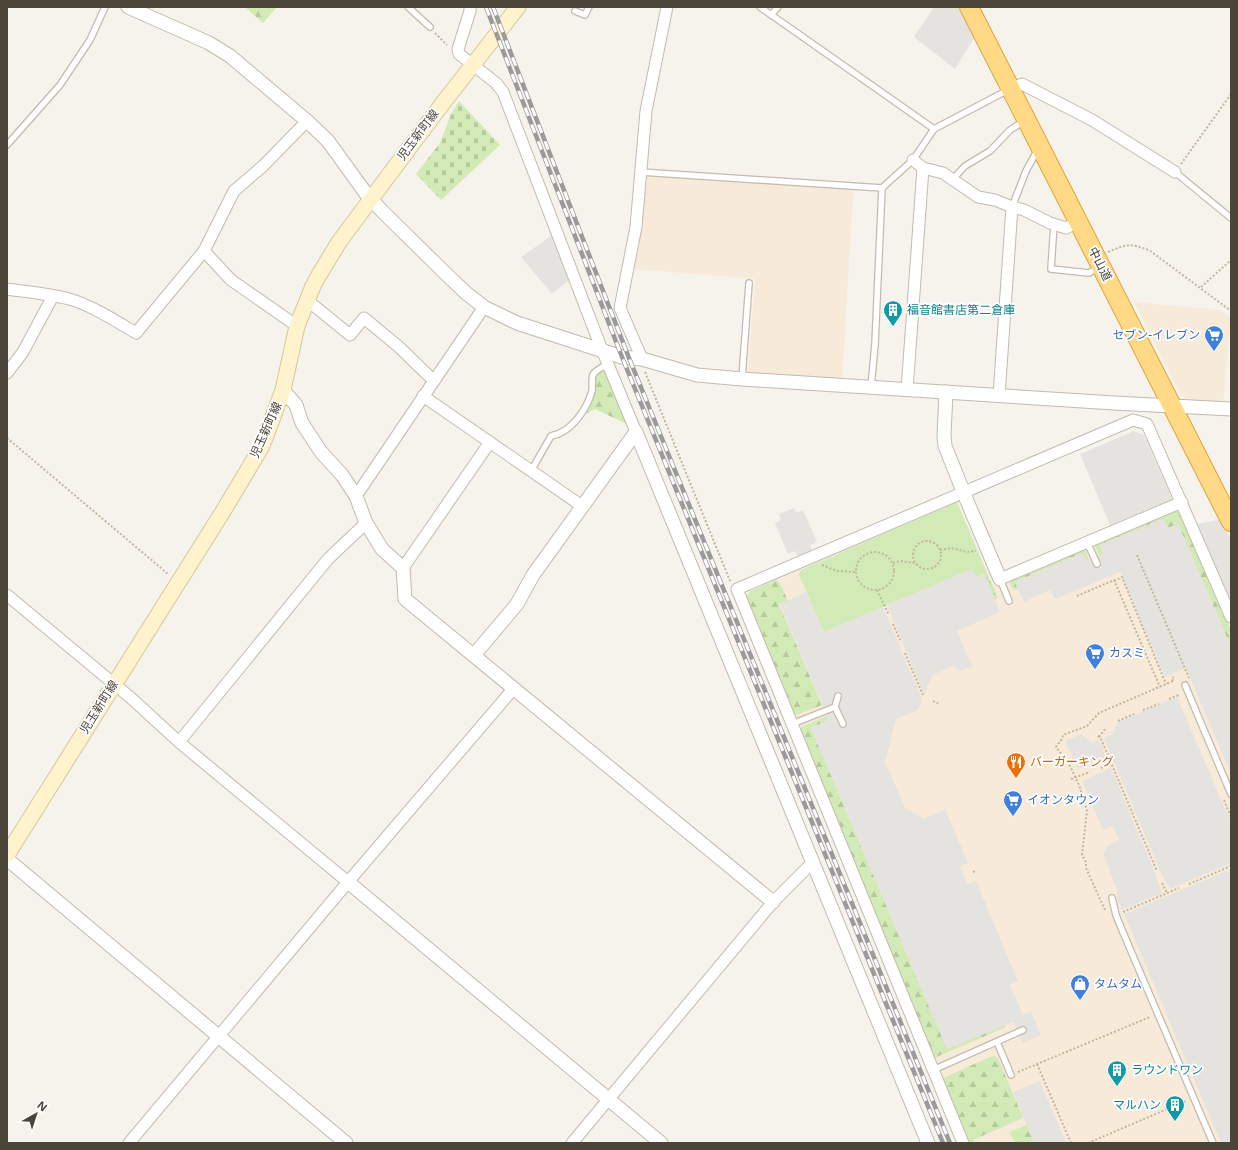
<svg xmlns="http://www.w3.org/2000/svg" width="1238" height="1150" font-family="'Noto Sans','Noto Sans JP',sans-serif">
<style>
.commercial{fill:#f7ead8}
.grass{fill:url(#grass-dots)}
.forest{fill:url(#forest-firs)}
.cemetery{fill:url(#cemetery-stones)}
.park{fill:#d2eab5}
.parking{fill:#e5e3e0}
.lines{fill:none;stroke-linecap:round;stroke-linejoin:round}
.service-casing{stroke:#c2bbae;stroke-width:8}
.minor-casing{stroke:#c2bbae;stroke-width:13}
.tertiary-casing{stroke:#c2bbae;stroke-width:15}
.secondary-casing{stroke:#d6c79b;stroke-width:17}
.trunk-casing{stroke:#e0a43c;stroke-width:20}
.path{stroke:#c4b79f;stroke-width:2;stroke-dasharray:2 2;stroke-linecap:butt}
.service{stroke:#fff;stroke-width:5.5}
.minor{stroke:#fff;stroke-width:11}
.tertiary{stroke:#fff;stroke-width:13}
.secondary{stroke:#fff3cd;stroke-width:15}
.trunk{stroke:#ffd985;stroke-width:18}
.rail-casing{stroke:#9a9a9a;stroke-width:4.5}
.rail{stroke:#fff;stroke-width:3;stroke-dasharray:9;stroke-linecap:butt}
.labels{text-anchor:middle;stroke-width:3.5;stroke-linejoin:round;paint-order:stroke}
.street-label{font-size:12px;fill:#4b4439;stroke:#fff}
.culture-label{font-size:12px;fill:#0d838f;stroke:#fff;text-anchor:start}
.shop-label{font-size:12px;fill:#366cbe;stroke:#fff;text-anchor:start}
.food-label{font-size:12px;fill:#c56008;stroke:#fff;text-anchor:start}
</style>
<defs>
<pattern id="grass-dots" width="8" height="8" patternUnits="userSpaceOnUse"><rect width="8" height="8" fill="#d2eab5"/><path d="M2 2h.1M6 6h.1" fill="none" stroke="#b6ca9c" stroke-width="1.8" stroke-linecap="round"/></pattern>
<pattern id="forest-firs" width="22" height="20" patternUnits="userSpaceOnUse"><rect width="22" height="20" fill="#d2eab5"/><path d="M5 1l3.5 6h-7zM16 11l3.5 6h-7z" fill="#b6ca9c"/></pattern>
<pattern id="cemetery-stones" width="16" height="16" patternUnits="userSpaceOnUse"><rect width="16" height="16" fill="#d2eab5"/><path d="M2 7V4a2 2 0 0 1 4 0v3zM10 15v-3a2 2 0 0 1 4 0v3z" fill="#b6ca9c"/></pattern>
</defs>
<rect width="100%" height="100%" fill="#f6f3ec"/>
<g class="commercial">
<polygon points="648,176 852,189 853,195 842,380 748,374 755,279 633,269 643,182"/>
<polygon points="1134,302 1221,310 1231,318 1223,404 1190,402 1181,395"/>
<polygon points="957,502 993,585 1178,508 1231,630 1231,1143 969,1143 746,599 749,592"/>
</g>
<polygon class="grass" points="987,573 998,597 995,600 984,574"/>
<g class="forest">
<polygon points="245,7 277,7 263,23"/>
<polygon points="608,364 633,427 595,409 578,418 588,401 592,377"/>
<polygon points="1178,508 1231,630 1231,647 1178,524 1168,528 1163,519 1100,545 1103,554 1099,556 1094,543"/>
<polygon points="1084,547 1089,560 1087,561 1083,553 1015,582 1018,590 1013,589 1008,579"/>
<polygon points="776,580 780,583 788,601 779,604 822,705 796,715 793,714 746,599 749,592"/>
<polygon points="827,716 829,720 811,728 947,1049 1005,1025 1006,1027 934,1058 800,731 801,727"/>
<polygon points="992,1056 998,1058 1023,1118 973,1140 974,1143 969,1143 943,1078"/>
<polygon points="1027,1125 1034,1143 1015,1143 1009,1132"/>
</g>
<polygon class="cemetery" points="459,101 500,145 441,200 416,174 440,143 451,114"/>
<polygon class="park" points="957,502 987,573 976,577 972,569 824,632 799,575 801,570"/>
<g class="parking">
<polygon points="934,7 969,7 980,28 955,69 914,37"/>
<polygon points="553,235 574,276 552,294 521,257"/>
<polygon points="1134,431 1144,435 1172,499 1110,525 1080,454"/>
<polygon points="794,508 796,513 803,510 817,542 810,545 812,550 798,556 795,551 788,554 775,523 781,520 779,514"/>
<polygon points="1163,519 1168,528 1178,524 1231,647 1231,666 1229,667 1231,672 1231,774 1186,668 1165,677 1120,572 1055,599 1050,590 1024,602 1015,582 1083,553 1087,561 1103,554 1100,545"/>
<polygon points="1219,520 1231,539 1231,606 1195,524"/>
<polygon points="972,569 976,577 984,574 1000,612 957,631 972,666 960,671 952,666 933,675 924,694 887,605"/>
<polygon points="806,592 824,632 883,607 922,699 918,710 896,719 885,762 905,808 924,819 945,809 968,863 960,866 967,884 976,881 1018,981 1010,985 1023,1015 1031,1011 1041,1035 1023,1043 1013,1022 947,1049 811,728 829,720 780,604"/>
<polygon points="1177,697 1231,823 1231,863 1170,889 1160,871 1104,738 1112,735 1118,722"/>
<polygon points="1081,734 1092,743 1099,740 1107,760 1099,763 1087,765 1078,769 1065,741"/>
<polygon points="1111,768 1155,873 1162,893 1122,910 1117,899 1117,889 1103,854 1107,846 1119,840 1113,826 1112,826 1103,830 1082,781"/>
<polygon points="1231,869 1231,1143 1221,1143 1124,914"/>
<polygon points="1040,1081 1066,1143 1034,1143 1013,1092"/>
</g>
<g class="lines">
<g class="service-casing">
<g id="service">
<polyline points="408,7 430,27"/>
<polyline points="760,7 934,129 913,160 882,188 875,344 871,387"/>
<polyline points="575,11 585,15 589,7"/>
<polyline points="771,15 778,7"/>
<polyline points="934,129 1008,90"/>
<polyline points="7,145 60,85 90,40 105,7"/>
<polyline points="641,172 882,188"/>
<polyline points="1175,172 1231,218"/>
<polyline points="952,180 965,166 990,151 1010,130 1024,121"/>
<polyline points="1012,207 1026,171 1038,149"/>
<polyline points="1054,224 1051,269 1089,273 1099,267"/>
<polyline points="742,378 749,283"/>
<path d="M531,471L551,436C571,433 587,409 592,391C593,386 591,380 593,375C595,370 603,367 608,364"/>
<polyline points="1087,542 1097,564"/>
<polyline points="1000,579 1009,601"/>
<polyline points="1185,685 1231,794"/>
<polyline points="835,707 843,724"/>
<polyline points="792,724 835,707 838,696"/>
<polyline points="1112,898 1116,915 1122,930 1213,1143"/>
<polyline points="997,1042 1011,1075"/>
<polyline points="933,1070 1023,1030"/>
</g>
</g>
<g class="minor-casing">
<g id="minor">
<polyline points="470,7 470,11 458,49 459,54 496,83 503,92 602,350 636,432"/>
<polyline points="1010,89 1022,84 1092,120 1175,172"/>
<polyline points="913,160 923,168 943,173 978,197 995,200 1012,207 1024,210 1050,223 1066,228 1078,222"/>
<polyline points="204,251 231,280 297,326"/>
<path d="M7,289C28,292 49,294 69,299C91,305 116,321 136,333L204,251L234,191L263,166L307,121"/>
<polyline points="307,300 350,335 364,318 399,347 434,381"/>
<polyline points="642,359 620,308 636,227 646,111 667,7"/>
<polyline points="7,373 23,352 53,296"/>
<polyline points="907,390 923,168"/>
<polyline points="423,396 582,506"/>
<polyline points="999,396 1012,207"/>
<polyline points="356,496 484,307"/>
<polyline points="403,568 490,442"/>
<polyline points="1000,579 1182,502"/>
<polyline points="7,595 131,698 179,742 348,882"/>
<polyline points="179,742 328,559 366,523"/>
<polyline points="129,1143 348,882 514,688"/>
<polyline points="572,1143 773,902 813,862"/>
<polyline points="963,1143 737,589 1133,420 1147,424 1231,617"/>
</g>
</g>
<g class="tertiary-casing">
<g id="tertiary">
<polyline points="128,7 209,43 230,56 281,99 307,121 328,141 367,195 382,211 443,271 466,293 484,307 517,323 622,357 642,359 697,375 742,379 1114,403 1231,409"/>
<polyline points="283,390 296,405 302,423 321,452 342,475 356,496 366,523 382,549 403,568 405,599 773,902"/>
<polyline points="946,392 944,436 945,446 967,501 1000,579"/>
<polyline points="474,655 517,604 533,575 636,432 928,1143"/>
<polyline points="7,859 346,1143"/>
<polyline points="348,882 661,1143"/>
</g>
</g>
<g class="secondary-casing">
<polyline id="secondary" points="7,855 222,513 262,446 283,390 297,326 313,286 319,275 339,242 380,187 443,103 518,7"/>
</g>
<g class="trunk-casing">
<polyline id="trunk" points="969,7 1231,522"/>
</g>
<g class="path">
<polyline points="435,33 447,45"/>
<polyline points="1181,164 1231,94"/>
<path d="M1108,252C1128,244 1128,243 1149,250L1231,311"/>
<polyline points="1201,287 1231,260"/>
<polyline points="645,372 730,581"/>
<polyline points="7,438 168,574"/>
<circle cx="927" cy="555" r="14"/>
<polyline points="940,550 951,548 968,552 976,551"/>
<circle cx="875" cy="571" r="19"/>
<polyline points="1137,555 1189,678"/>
<polyline points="893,563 900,561 915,563"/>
<polyline points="822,565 837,571 856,572"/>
<polyline points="1114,581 1122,577 1166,684"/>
<polyline points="877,590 889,615"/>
<polyline points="1077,596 1114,580 1160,687"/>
<polyline points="893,624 900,640"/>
<polyline points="905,653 923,695"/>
<polyline points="1173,681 1172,678 1174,677"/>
<polyline points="1169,699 1179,695"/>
<polyline points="933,701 939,704"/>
<polyline points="1143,710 1159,704"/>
<polyline points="1118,721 1134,714"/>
<polyline points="1098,736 1101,739 1157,871"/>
<polyline points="1099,737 1106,728"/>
<polyline points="1101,768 1111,763"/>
<polyline points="1071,779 1090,772"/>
<polyline points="1224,800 1231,817"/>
<polyline points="973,872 975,871"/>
<polyline points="1162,883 1167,893"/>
<polyline points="1189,884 1231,866"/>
<polyline points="1105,910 1086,868 1086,862 1082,855 1087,811 1079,785 1070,766 1056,747 1062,739 1063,735 1087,726 1099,713 1173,681 1174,682"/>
<polyline points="1123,912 1179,888"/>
<polyline points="1037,1064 1071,1143"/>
<polyline points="1018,1072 1150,1017"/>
<polyline points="1088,1143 1186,1101"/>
</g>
<use href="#service" class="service"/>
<use href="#minor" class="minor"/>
<use href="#tertiary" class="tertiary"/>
<use href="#secondary" class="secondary"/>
<use href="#trunk" class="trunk"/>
<g class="rail-casing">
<g id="rail">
<polyline points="486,7 622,357 943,1143"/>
<polyline points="493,7 629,358 950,1143"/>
</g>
</g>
<use href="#rail" class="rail"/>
</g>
<defs>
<g id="building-pin" transform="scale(1)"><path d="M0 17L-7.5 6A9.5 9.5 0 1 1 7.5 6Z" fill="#0f9aa8" stroke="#fff"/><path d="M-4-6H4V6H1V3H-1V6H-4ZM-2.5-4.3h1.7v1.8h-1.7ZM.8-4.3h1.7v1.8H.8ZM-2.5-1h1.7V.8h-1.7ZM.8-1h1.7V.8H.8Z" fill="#fff"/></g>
<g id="supermarket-pin" transform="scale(1)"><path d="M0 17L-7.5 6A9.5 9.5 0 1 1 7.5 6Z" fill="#3f7fe0" stroke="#fff"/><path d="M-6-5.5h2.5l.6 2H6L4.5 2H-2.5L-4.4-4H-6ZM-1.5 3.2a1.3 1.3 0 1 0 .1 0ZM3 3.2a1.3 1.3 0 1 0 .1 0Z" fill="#fff"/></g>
<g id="restaurant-pin" transform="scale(1)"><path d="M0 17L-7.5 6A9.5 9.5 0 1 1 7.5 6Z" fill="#e8710a" stroke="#fff"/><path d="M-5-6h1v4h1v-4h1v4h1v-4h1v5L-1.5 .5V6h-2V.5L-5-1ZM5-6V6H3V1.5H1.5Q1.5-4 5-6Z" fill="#fff"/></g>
<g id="shop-pin" transform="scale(1)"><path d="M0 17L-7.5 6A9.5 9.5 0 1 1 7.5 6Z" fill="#3f7fe0" stroke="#fff"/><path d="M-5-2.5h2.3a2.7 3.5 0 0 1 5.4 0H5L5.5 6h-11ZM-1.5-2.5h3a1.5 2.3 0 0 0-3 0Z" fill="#fff"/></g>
</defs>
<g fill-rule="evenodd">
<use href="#building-pin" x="893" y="310"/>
<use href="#supermarket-pin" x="1214" y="335"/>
<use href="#supermarket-pin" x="1095" y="653"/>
<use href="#restaurant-pin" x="1016" y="762"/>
<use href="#supermarket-pin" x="1013" y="800"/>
<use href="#shop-pin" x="1080" y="984"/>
<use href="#building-pin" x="1117" y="1070"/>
<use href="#building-pin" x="1175" y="1105"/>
</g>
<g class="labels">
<g class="street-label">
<text transform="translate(418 135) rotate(-53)" y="4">児玉新町線</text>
<text transform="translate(1100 264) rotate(63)" y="4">中山道</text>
<text transform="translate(266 430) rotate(-66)" y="4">児玉新町線</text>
<text transform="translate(99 707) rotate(-58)" y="4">児玉新町線</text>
</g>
<g class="culture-label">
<text x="907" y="314">福音館書店第二倉庫</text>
<text x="1131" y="1074">ラウンドワン</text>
<text x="1161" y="1109" text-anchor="end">マルハン</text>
</g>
<g class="shop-label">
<text x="1200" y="339" text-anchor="end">セブン-イレブン</text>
<text x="1109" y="657">カスミ</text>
<text x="1027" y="804">イオンタウン</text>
<text x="1094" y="988">タムタム</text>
</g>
<g class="food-label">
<text x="1030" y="766">バーガーキング</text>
</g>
</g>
<rect width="1238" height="1150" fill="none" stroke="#4b4439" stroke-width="16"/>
<g transform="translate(36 1114) rotate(39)" stroke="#ffffff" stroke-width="3" paint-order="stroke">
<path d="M0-3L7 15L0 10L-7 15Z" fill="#4b4439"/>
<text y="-6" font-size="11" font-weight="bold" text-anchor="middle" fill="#4b4439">N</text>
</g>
</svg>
